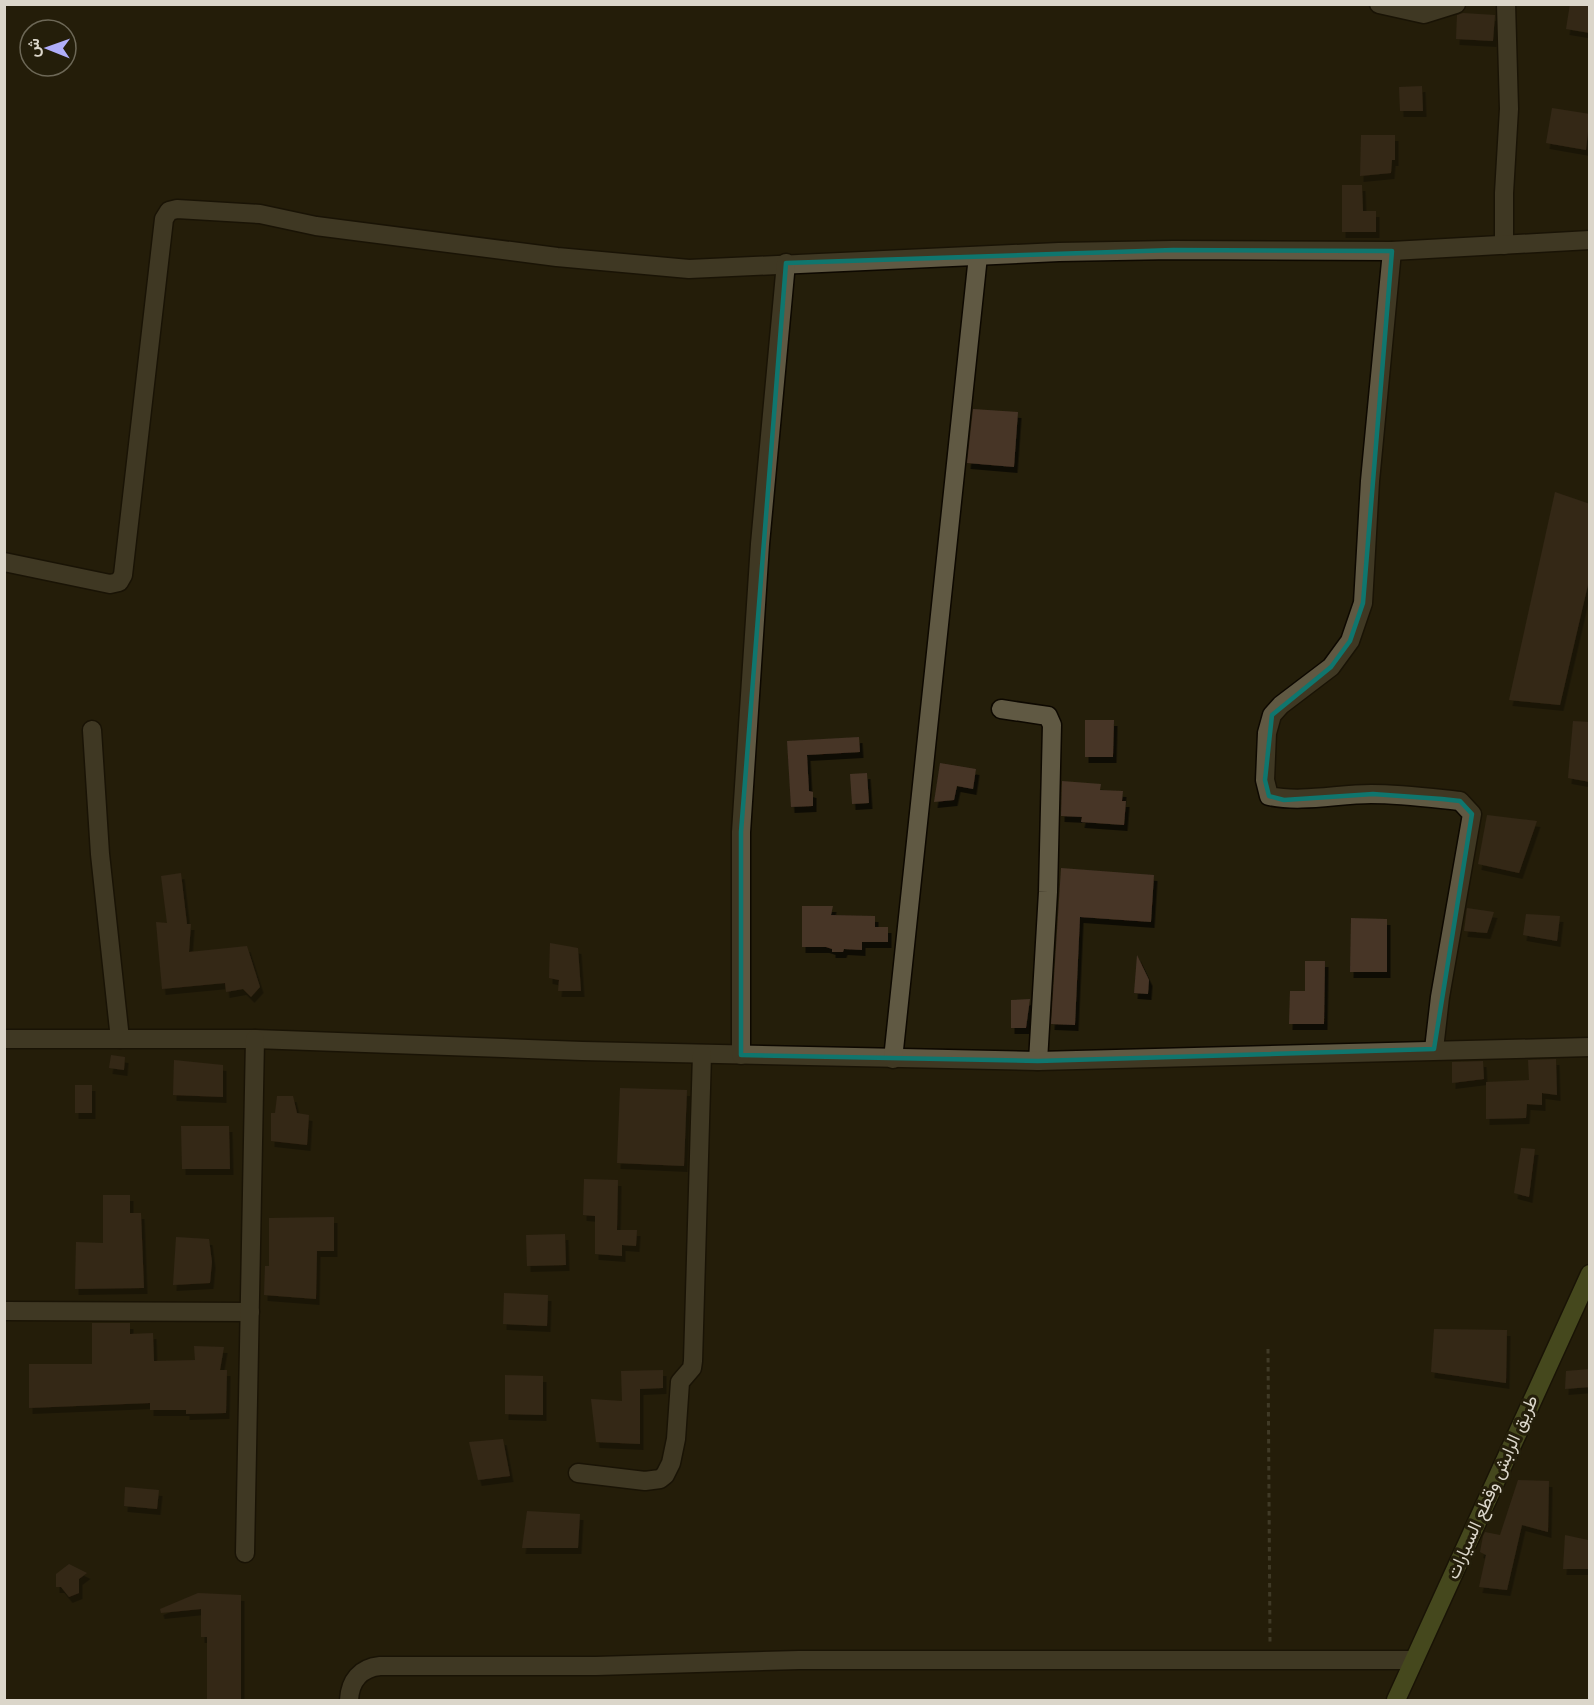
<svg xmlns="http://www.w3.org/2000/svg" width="1594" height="1705" font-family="'DM Sans',Vazirmatn,sans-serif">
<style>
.building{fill:#463427;filter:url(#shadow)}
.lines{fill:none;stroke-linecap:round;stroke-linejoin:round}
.minor-casing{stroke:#0d0800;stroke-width:21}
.major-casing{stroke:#0d0800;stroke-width:21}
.path{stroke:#625d4b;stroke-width:3;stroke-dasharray:4.5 4.5;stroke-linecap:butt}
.minor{stroke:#605943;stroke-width:18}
.major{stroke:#6d7c37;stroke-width:18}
.marked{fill:none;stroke:#0f766e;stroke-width:4.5;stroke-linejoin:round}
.labels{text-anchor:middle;stroke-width:6;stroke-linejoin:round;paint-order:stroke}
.street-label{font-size:18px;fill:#dbd6ca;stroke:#241e0a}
</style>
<defs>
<filter id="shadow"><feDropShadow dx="3.5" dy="6" stdDeviation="0" flood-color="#0009"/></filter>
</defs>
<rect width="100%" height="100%" fill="#241e0a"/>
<g class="building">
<polygon points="1570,4 1590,4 1590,33 1566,29"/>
<polygon points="1463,13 1495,15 1493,41 1456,39 1457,15"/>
<polygon points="1422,86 1423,111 1400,111 1399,87"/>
<polygon points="1552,108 1590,114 1586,150 1546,143"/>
<polygon points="1361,135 1395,135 1395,160 1392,160 1391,173 1360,176"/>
<polygon points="1342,185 1362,185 1363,211 1376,211 1376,232 1342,232"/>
<polygon points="973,409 1018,412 1014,467 967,463"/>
<polygon points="1555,492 1590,504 1590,576 1560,705 1509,700"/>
<polygon points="1085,720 1114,720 1113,757 1085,757"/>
<polygon points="1573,721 1590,722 1590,782 1568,778"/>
<polygon points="859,737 860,752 807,755 809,791 813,792 813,806 791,807 787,741"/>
<polygon points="940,763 976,769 973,789 957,786 954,800 934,802"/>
<polygon points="867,773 869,803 852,804 850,774"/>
<polygon points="1062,781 1101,784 1100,790 1123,791 1122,801 1126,801 1124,825 1081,822 1082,817 1061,816"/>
<polygon points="1487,815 1537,821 1519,873 1478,864"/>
<polygon points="1061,868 1154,875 1151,922 1080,917 1075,1025 1051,1024"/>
<polygon points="181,873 187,924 191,924 189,952 247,946 260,987 251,997 243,989 226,992 225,983 162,989 156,922 167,923 161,876"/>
<polygon points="802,906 833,906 831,915 875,916 875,927 888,927 888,942 862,942 862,950 844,949 843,952 832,952 832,949 826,947 802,947"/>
<polygon points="1467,908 1494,912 1487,933 1464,931"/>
<polygon points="1526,914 1560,916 1557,941 1523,935"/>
<polygon points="1351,918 1387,919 1387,972 1350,972"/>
<polygon points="550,943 578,948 581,991 558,991 559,980 549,978"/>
<polygon points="1137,955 1149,980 1148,994 1134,993"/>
<polygon points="1305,961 1325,961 1324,1024 1289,1024 1290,991 1305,991"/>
<polygon points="1030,999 1026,1028 1011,1028 1011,1000"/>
<polygon points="111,1055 125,1057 124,1070 109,1068"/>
<polygon points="1556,1059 1557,1095 1542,1093 1542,1105 1527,1104 1526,1118 1486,1119 1486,1082 1529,1080 1528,1060"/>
<polygon points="174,1060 223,1065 223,1097 173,1095"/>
<polygon points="1483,1061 1484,1079 1452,1083 1452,1062"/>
<rect x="75" y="1085" width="17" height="28"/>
<polygon points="620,1088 687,1090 684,1166 617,1163"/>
<polygon points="277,1096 293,1096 297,1113 309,1115 307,1145 271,1141 271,1113 275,1113"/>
<polygon points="181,1126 229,1126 230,1169 182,1169"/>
<polygon points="1521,1148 1535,1149 1529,1197 1514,1193"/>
<polygon points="584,1179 618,1180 617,1230 637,1230 636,1246 622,1245 622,1256 595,1254 595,1216 583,1215"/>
<polygon points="103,1195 130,1195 130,1213 141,1213 144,1288 75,1289 76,1242 103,1243"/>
<polygon points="334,1217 334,1251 317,1251 316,1299 264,1295 265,1266 269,1266 269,1218"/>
<polygon points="565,1234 566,1265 527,1266 526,1235"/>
<polygon points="176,1237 209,1239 212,1262 210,1283 173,1285"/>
<polygon points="504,1293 548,1295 547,1326 503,1324"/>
<polygon points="92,1323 130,1323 130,1334 153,1333 154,1361 195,1360 194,1346 224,1347 220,1370 227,1370 226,1413 186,1414 186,1410 150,1410 150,1403 29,1408 29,1364 92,1364"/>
<polygon points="1434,1329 1507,1330 1506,1383 1431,1372"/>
<polygon points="1590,1369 1590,1387 1565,1389 1566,1371"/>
<polygon points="663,1370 663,1388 640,1389 640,1444 596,1442 591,1399 622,1401 621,1371"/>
<polygon points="505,1375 543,1376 543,1415 505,1414"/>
<polygon points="503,1439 510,1476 478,1480 469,1442"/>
<polygon points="1518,1480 1549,1481 1548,1532 1522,1525 1507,1590 1479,1587 1486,1555 1480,1552 1483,1536 1485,1532 1500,1535"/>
<polygon points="125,1487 159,1490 157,1509 124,1506"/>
<polygon points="527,1511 580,1514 578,1548 522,1548"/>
<polygon points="1565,1535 1588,1540 1589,1569 1563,1569"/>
<polygon points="69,1564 87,1573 79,1579 79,1593 69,1597 61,1587 56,1587 56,1574"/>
<polygon points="198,1593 241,1595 241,1701 207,1701 207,1637 201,1637 201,1609 161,1613 160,1609"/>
</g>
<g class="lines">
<g class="minor-casing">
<g id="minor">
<polyline points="1379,4 1424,14 1456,4"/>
<polyline points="1504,245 1504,193 1509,109 1506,4"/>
<path d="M1392,251L1370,481L1363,603L1350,641L1331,667L1281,705L1272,715L1267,733L1265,780L1269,796C1302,803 1338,794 1371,794C1401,794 1431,798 1460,801L1472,814L1440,997L1434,1049"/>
<polyline points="4,562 110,584 119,582 123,575 164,219 169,211 177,209 260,214 316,226 557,257 689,269 1059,252 1173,250 1392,251 1590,240"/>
<polyline points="1001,709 1048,716 1052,725 1048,892 1038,1061"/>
<polyline points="92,730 100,854 120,1039"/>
<polyline points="4,1039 255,1039 582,1051 1038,1061 1590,1047"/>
<polyline points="741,1055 741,832 760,544 786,263"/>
<polyline points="893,1059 978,256"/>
<polyline points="4,1311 250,1312"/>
<polyline points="578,1473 645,1481 660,1479 665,1475 671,1463 676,1439 680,1382 692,1368 693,1361 702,1054"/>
<polyline points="245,1553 255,1039"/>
<path d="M349,1700C350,1681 360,1668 380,1666H596L799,1660H1414"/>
</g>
</g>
<g class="major-casing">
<polyline id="major" points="1396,1700 1590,1274"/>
</g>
<polyline class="path" points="1268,1349 1270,1644"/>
<use href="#minor" class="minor"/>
<use href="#major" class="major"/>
</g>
<path d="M0 0H1594V1705H0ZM1173,250L1392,251L1363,603L1350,641L1331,667L1272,715L1265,780L1269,796L1284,800L1373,794L1442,799L1460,801L1472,814L1434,1049L1038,1061L741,1055V832L786,263Z" fill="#241e0a" fill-opacity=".55" fill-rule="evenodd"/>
<path class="marked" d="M1173,250L1392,251L1363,603L1350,641L1331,667L1272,715L1265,780L1269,796L1284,800L1373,794L1442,799L1460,801L1472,814L1434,1049L1038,1061L741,1055V832L786,263Z"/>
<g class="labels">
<g class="street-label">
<text transform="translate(1492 1487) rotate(-66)" y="6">طريق الرابش وقطع السيارات</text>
</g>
</g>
<rect width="1594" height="1705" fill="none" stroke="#dbd6ca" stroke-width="12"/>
<g transform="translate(48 48) rotate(271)"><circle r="28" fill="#241e0a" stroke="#6d6857" stroke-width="1.5"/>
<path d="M0-4.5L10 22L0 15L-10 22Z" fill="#b0aefa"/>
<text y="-9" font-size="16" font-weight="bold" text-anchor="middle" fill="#dbd6ca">ش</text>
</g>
</svg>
